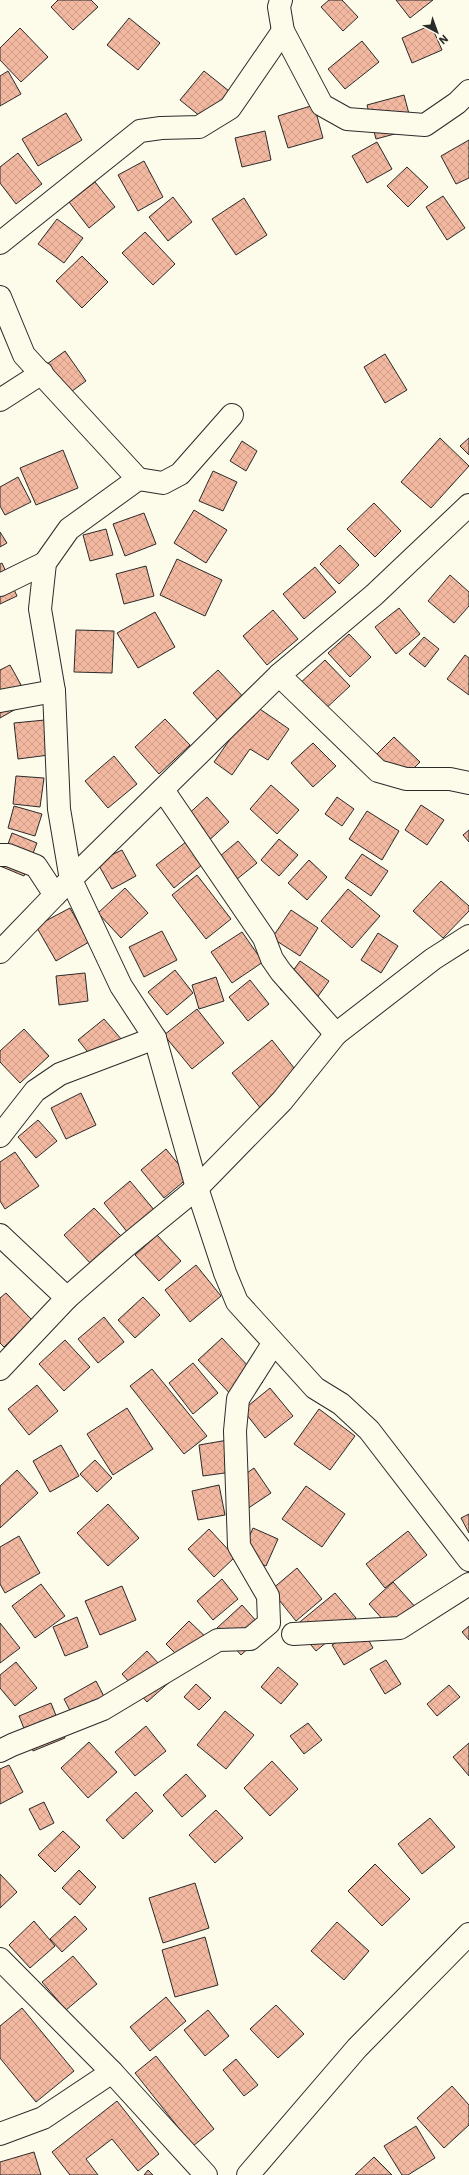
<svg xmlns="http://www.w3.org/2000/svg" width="469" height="2175" font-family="'IBM Plex Sans',sans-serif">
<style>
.building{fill:url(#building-cross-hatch);stroke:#2b2b2b}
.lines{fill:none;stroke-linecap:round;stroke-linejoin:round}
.minor-casing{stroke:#2b2b2b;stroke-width:24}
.tertiary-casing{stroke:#2b2b2b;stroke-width:24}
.minor{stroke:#fdfbea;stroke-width:22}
.tertiary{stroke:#fdfbea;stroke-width:22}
</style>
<defs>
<pattern id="building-cross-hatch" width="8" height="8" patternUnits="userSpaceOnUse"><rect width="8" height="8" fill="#f2b8a0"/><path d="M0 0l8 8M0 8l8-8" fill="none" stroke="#d09e8a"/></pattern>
</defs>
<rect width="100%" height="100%" fill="#fdfbea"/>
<g class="building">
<polygon points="58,0 91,0 98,7 73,30 51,7"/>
<polygon points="329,0 342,0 358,17 343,31 321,7"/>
<polygon points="396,0 433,0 410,18"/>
<polygon points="129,18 160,43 138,70 107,45"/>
<polygon points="431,25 442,50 412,63 402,38"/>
<polygon points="20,28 48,57 21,82 0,60 0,48"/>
<polygon points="362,41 379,62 345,89 328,69"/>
<polygon points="8,71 21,94 0,106 0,76"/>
<polygon points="204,71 234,95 211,125 180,100"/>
<polygon points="404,95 413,129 376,139 367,105"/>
<polygon points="314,105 323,138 288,148 278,116"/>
<polygon points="66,113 82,140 38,166 22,139"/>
<polygon points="265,131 271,160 242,167 235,138"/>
<polygon points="469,140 469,178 456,184 441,156"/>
<polygon points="377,142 392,169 367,183 352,156"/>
<polygon points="18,153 42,184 16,204 0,183 0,167"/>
<polygon points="144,161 163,197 138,211 118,175"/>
<polygon points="407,167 428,187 408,207 387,186"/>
<polygon points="95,182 115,207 89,228 69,202"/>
<polygon points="443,196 465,228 447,240 426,207"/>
<polygon points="173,197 192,222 168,241 149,217"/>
<polygon points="244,198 267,235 236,255 212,219"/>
<polygon points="57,219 83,238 64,263 38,244"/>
<polygon points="145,232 175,264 153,285 122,253"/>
<polygon points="82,256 108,282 82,308 56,281"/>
<polygon points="65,351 86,381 57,402 36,372"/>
<polygon points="385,354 407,390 385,403 364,367"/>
<polygon points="440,438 469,466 431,508 401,482"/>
<polygon points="469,438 469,455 460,446"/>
<polygon points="242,441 257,451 246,471 230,461"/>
<polygon points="63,450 78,488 36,505 20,468"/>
<polygon points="213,471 237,482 223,511 199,501"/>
<polygon points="18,477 31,502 5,515 0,506 0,487"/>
<polygon points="374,503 401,531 375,557 347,529"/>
<polygon points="194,510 227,530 206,563 174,543"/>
<polygon points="144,513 156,544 125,556 113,524"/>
<polygon points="106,529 113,555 90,561 83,535"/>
<polygon points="0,532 7,543 0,547"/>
<polygon points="340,545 359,565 339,584 320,564"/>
<polygon points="177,559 222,580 205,616 160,595"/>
<polygon points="2,563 17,596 0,604 0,564"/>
<polygon points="146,566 154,596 124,604 116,574"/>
<polygon points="315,567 336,592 304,619 283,594"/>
<polygon points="450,575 469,592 469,606 454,623 428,601"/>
<polygon points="399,608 420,634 396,654 375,627"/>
<polygon points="273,610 298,639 267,665 243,636"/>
<polygon points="155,612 175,647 138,668 117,633"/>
<polygon points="76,630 114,631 112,673 74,672"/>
<polygon points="349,634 371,657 350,677 328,653"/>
<polygon points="424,637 439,649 425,667 409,654"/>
<polygon points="465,655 469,658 469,695 447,679"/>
<polygon points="325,660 350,686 322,712 297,686"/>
<polygon points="10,665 30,701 0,718 0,670"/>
<polygon points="218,670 249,703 223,726 193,693"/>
<polygon points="254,705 289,729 268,760 250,749 232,775 214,762"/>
<polygon points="165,719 190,745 159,774 135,747"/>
<polygon points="45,720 49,755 18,759 14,723"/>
<polygon points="394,737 420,762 400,782 374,757"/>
<polygon points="313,743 336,766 313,787 291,763"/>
<polygon points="114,756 137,784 108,808 85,781"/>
<polygon points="16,776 44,778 40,807 13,804"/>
<polygon points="271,785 299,810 277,834 250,809"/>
<polygon points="207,797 229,822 205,844 183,819"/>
<polygon points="337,797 354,809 342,826 325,814"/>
<polygon points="421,805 444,820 427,845 405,830"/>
<polygon points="14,806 42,814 35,836 8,828"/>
<polygon points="367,811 399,831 382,860 349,839"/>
<polygon points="469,830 469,842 463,835"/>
<polygon points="12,833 37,843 24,876 0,866"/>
<polygon points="279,839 298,855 279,876 261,860"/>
<polygon points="238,841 257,863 231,884 213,862"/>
<polygon points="186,842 203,864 174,888 156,865"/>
<polygon points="122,850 136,876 112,889 97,862"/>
<polygon points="362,854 388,871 371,896 345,878"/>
<polygon points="309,860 327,877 307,900 288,883"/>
<polygon points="197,875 231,919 206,939 172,895"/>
<polygon points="441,881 469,906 469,911 443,938 413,911"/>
<polygon points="125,888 148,913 121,938 98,913"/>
<polygon points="348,889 380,916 352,948 321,921"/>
<polygon points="70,908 89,942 56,961 36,926"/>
<polygon points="291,910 318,928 300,956 272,938"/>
<polygon points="162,931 177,960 144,977 129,947"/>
<polygon points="242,932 263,962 232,983 211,952"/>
<polygon points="378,933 398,946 381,973 361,960"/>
<polygon points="300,961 329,981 309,1009 280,989"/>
<polygon points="175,970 193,993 167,1015 148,992"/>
<polygon points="85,973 88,1001 59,1005 56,976"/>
<polygon points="216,977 224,1001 199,1009 192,985"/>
<polygon points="250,980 269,1004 248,1021 229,997"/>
<polygon points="197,1009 224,1043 192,1069 164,1035"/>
<polygon points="104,1019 122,1040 96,1062 78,1040"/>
<polygon points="24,1029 49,1056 20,1083 0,1062 0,1051"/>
<polygon points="272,1040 302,1078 262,1110 232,1073"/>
<polygon points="81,1093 96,1125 66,1139 51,1108"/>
<polygon points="38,1120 57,1141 36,1158 18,1137"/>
<polygon points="166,1149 189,1177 164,1198 141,1170"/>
<polygon points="15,1152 39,1186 5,1209 0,1201 0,1162"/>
<polygon points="130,1181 155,1211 128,1233 104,1203"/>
<polygon points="94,1208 121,1236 91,1264 64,1235"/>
<polygon points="157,1235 181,1261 159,1281 135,1255"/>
<polygon points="196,1265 221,1296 190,1322 165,1290"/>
<polygon points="6,1293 32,1320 4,1347 0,1343 0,1298"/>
<polygon points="143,1297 160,1315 135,1338 118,1320"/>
<polygon points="104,1317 124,1342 98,1363 78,1339"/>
<polygon points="222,1338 263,1382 240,1404 198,1360"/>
<polygon points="65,1340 90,1367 64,1391 39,1364"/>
<polygon points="193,1363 218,1393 193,1414 169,1383"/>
<polygon points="152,1369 207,1436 184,1454 130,1386"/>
<polygon points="37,1385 58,1411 29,1435 8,1409"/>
<polygon points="270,1388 293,1416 265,1438 243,1410"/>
<polygon points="127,1408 153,1449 113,1475 87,1434"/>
<polygon points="319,1409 355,1436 330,1470 294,1444"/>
<polygon points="228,1440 232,1472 203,1476 199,1445"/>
<polygon points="61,1445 79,1476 50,1492 33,1461"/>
<polygon points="95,1460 112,1478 97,1492 80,1474"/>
<polygon points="254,1468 271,1493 247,1509 230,1485"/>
<polygon points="17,1470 38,1493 0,1528 0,1486"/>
<polygon points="219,1485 225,1515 198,1520 192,1491"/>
<polygon points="306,1486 345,1514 322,1547 282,1519"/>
<polygon points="108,1504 139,1538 108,1566 77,1533"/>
<polygon points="469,1514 469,1533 461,1518"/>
<polygon points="253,1528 278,1539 266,1566 241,1555"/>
<polygon points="209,1529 235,1557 214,1577 188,1549"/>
<polygon points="408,1531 427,1555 385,1588 366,1564"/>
<polygon points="19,1536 40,1573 5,1593 0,1584 0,1547"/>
<polygon points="297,1568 322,1599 296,1621 271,1590"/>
<polygon points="222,1579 238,1599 213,1620 197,1601"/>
<polygon points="393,1582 417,1609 393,1631 369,1604"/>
<polygon points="41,1584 65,1616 35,1638 12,1606"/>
<polygon points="122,1586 136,1620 100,1635 85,1601"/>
<polygon points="335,1593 356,1618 316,1651 295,1626"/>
<polygon points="242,1605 266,1632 241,1655 217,1628"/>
<polygon points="77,1617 88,1647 65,1656 53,1627"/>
<polygon points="189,1621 213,1644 190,1668 166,1644"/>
<polygon points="0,1623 20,1648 0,1663"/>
<polygon points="469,1626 469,1640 462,1632"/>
<polygon points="361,1627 373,1648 344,1665 332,1645"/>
<polygon points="147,1651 173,1679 147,1702 122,1674"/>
<polygon points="386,1660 401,1684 385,1694 370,1669"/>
<polygon points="16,1662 37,1688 15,1706 0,1688 0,1675"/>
<polygon points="278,1667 298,1684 281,1704 261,1687"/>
<polygon points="96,1681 112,1712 79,1728 64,1699"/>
<polygon points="196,1684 211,1698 199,1710 184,1697"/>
<polygon points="449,1685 460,1697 437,1716 427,1704"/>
<polygon points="51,1703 65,1738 33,1751 19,1716"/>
<polygon points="225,1711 254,1735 226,1769 197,1745"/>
<polygon points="308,1723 322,1740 304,1754 290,1736"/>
<polygon points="146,1726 166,1751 135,1776 115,1752"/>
<polygon points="89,1742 117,1772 88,1798 61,1768"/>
<polygon points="469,1743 469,1776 453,1757"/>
<polygon points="272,1761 298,1789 270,1816 244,1788"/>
<polygon points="9,1765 23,1792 0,1804 0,1769"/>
<polygon points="186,1774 206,1796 182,1817 163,1795"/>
<polygon points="136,1792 153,1811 123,1839 106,1820"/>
<polygon points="44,1802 54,1823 40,1830 29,1809"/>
<polygon points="216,1810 243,1838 215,1863 189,1835"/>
<polygon points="430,1818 455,1847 422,1874 398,1844"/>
<polygon points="63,1831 80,1847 55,1872 38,1855"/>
<polygon points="375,1864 410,1899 382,1926 348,1891"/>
<polygon points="79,1870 96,1887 80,1905 62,1888"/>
<polygon points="0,1874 17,1892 0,1908"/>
<polygon points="195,1883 209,1928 163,1943 149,1898"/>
<polygon points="75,1916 87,1929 62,1952 50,1939"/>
<polygon points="34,1921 55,1946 30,1968 9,1945"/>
<polygon points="337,1922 369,1951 344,1980 311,1951"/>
<polygon points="205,1937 218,1985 175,1997 162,1950"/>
<polygon points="73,1956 97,1984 66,2010 42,1982"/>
<polygon points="166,1997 186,2021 150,2051 130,2027"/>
<polygon points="276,2005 304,2034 278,2058 250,2029"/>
<polygon points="22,2008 74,2071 36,2102 0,2058 0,2026"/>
<polygon points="208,2010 229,2036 205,2056 184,2030"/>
<polygon points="156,2056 214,2129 193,2146 135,2073"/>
<polygon points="236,2059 258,2085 244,2096 223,2070"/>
<polygon points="452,2086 469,2105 469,2125 444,2148 417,2118"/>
<polygon points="117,2101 159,2154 138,2171 112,2139 86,2159 98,2175 70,2175 52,2152"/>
<polygon points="416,2126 435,2158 408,2175 402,2175 384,2146"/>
<polygon points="34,2152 41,2175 0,2175 0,2162"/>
<polygon points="374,2157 392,2175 355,2175"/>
<polygon points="148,2170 153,2175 144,2175"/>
</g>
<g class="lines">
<g class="minor-casing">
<g id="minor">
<polyline points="281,0 279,7 283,31 322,105 347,119 425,125 457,103 469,91"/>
<polyline points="0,243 140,131 161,128 199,127 230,108 283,31"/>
<polyline points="0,297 24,355 138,479"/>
<polyline points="0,400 42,373"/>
<polyline points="232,415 180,474 163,483 138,479 69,529 45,563 40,609 54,691 59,809 71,880 121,986 155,1038 197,1188 225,1273 237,1302 315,1388 341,1404 369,1430 469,1560"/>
<polyline points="0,585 45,563"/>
<polyline points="279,675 378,771 406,779 450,779 469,783"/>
<polyline points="0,701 54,691"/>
<polyline points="163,790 264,938 272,959 281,972 336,1034"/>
<polyline points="0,855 8,855 36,866 55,895"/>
<polyline points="0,952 55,895 279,675 374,595 469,505"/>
<polyline points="0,1136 35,1091 60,1074 155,1038"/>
<polyline points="0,1235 67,1298"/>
<polyline points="0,1369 67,1298 125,1247 197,1188 282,1101 336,1034 433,959 469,936"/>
<polyline points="293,1634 400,1628 469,1584"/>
<polyline points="0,1751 12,1745 103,1709 218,1640 250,1639 269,1623 268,1596 239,1546 235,1431 238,1399 273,1344"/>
<polyline points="0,1959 112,2072 206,2175"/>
<polyline points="0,2134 43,2118 112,2072"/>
</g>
</g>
<g class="tertiary-casing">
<polyline id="tertiary" points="248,2175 357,2048 469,1934"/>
</g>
<use href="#minor" class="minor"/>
<use href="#tertiary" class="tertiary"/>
</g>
<g transform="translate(437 32) rotate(139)" stroke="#fdfbea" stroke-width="3" paint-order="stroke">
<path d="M0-3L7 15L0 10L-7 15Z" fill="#2b2b2b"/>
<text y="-6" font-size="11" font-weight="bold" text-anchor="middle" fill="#2b2b2b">N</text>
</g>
</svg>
